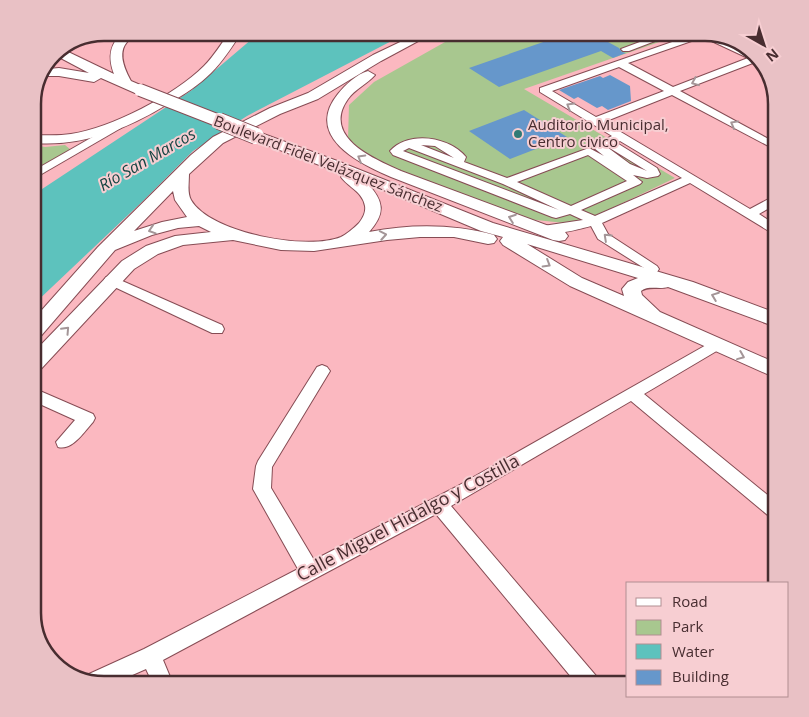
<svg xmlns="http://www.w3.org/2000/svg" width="809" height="717" font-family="'Open Sans',sans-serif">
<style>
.green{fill:#a8c78f}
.water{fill:#5dc2bd}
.building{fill:#6697cb}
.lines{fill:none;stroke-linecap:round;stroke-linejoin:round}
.minor-casing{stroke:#864c54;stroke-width:2}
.major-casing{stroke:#864c54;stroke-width:2}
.minor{fill:#fff;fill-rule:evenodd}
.major{fill:#fff;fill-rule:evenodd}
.major-bridge-far1-casing{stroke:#864c54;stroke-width:14;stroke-linecap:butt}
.major-bridge-casing{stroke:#864c54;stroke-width:18;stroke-linecap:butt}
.major-bridge-far1{stroke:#fff;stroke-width:12}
.major-bridge{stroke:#fff;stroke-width:16}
.oneway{stroke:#a49698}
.poi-dot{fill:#317a76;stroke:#f7ced2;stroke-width:2}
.labels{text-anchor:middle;stroke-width:4;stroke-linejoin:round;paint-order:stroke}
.far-poi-label{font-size:15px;fill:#482d30;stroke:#f7ced2;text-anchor:start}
.far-street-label{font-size:15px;fill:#482d30;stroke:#f7ced2}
.far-water-label{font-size:16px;font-style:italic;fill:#154442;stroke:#f7ced2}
.street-label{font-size:18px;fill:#482d30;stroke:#f7ced2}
.rim{fill:none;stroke:#482d30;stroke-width:2.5}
</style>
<rect width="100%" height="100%" fill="#fbb8c0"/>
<g class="green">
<polygon points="461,33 685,33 524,89 675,178 585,221 564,223 527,219 428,184 371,158 348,139 349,105 374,82"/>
<polygon points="33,145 45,147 65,145 71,150 67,158 33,181"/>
</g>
<polygon class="water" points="259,33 407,33 247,116 193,151 145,199 33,305 33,195 192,90"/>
<g class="building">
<polygon points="572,32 590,32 619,48 622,52 626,53 613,58 601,51 499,87 469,68"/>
<polygon points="610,75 630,86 631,101 608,110 602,106 597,108 578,97 574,99 559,90 600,76 603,78"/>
<polygon points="524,110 567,137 510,159 469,131"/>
</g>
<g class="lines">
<g class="minor-casing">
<g id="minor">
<polygon points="664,33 676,33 629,51 623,51 621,49"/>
<path d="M698,33H705L756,55L758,61L680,91L776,143V150L672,95L604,122L750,209L776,195V204L759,214L776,225V234L772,233L690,183L602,223L608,234L657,266L659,269L657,272L652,273L598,239L591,226C580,229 544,239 537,230L543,226L583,220L570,214L556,218L552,217L393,155L390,151C409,130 450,137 466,157L464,162L507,178L589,148L604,156L594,148L597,144L612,136L540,92V88ZM703,37L748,58L673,87L628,63ZM619,67L664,91L596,117L552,91ZM620,141L682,178L595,216L581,210L640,184L642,182L633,175L647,178L658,176L660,174L657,168L617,143ZM421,145L435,146L454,158ZM607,147H608L647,171L630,164ZM409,148L503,184L559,210L403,151ZM588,155L627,181L571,206L517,182Z"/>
<polygon points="117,123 121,124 122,126 121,128 33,179 33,171"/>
<polygon points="111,276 222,325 224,329 222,333 212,333 106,283 104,280 106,277"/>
<polygon points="715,340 720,341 722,345 720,349 644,394 776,502 776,520 770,517 631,401 451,506 597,677 600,684 577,684 436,514 163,660 173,684 153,684 146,669 112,684 104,684 87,677 89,674 144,649 298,569 253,489 256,466 258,461 317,367 322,365 327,367 330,371 272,467 271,488 314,560 456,487"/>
<path d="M33,388L93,414L95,418L93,422C84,432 72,451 58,447L56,442L75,420L33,401Z"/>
</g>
</g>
<g class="major-casing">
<g id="major">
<path d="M123,33H136C133,36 130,39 127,42C117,53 125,70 131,81L145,87L147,90L145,93H135L101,78L94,82L59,76H44L48,69L59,68L89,73L55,55L57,51L62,49L114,74C108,58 109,44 123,33Z"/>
<path d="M229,33H241C232,47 223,61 211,73C199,85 185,94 171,102C128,129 83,147 33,143V135C46,135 58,136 71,134C111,128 175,95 204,66C214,56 221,44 229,33Z"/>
<path d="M419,33H433L381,61L318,99L280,114L223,143L189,174C189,183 187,193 191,200C210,233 307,251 341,237C347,234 354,228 359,223C363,218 366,212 365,206C363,192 348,187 341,177L343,174L251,139L249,136L251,133H261L340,162L493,223L693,282L776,313V327L668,287C659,290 649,285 641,291L642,295L660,312L776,363V378L570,286L503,245L500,241L503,237L481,231L367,183C384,201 386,213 369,232C411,224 453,224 494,235L497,239L494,243L488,244L454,237H420L387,240L314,251L281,250L233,240L183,245L158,254L134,269L40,370L33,372V353L122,261L146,246L175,236L211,232L199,226L178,228L152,235L115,250L40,337L33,339V320L98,247L191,155L213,137L270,108L308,93L373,55ZM173,191L175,200L187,217L162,222L134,231ZM527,244L638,278L628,282L622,289L624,296L582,278Z"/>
<path d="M368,71L375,75C367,84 355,89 348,99C321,137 374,159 401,171L565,232L568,236L565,240L559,241L553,240L391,177C358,163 304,136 338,94C345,85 357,74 368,71Z"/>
</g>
</g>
<use href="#minor" class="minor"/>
<use href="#major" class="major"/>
<g class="major-bridge-far1-casing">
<polyline id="major-bridge-far1" points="140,90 222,122"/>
</g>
<g class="major-bridge-casing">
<polyline id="major-bridge" points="219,121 256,136"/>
</g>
<use href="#major-bridge-far1" class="major-bridge-far1"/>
<use href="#major-bridge" class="major-bridge"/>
</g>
<defs><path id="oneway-chevron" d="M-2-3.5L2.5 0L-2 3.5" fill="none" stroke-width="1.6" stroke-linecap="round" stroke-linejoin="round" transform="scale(1.25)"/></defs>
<g class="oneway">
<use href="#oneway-chevron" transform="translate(695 82) rotate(158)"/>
<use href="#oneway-chevron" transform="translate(570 106) rotate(-149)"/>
<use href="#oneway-chevron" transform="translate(734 124) rotate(-151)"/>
<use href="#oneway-chevron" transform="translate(361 158) rotate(-150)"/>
<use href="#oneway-chevron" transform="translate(512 218) rotate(-160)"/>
<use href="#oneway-chevron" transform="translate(152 230) rotate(162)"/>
<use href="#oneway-chevron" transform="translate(383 235) rotate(-10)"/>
<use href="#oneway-chevron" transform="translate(607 237) rotate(-137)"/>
<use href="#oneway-chevron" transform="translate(547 264) rotate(31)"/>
<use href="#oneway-chevron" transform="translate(715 296) rotate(-159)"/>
<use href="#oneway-chevron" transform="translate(66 330) rotate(-47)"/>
<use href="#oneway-chevron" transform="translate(741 356) rotate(22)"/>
</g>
<circle class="poi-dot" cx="518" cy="134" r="5"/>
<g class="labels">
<g class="far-poi-label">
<text x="528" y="130">Auditorio Municipal,<tspan x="528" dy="17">Centro civico</tspan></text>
</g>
<g class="far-street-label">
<text transform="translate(328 164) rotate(21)" y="5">Boulevard Fidel Velázquez Sánchez</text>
</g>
<g class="far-water-label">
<text transform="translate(147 159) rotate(-30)" y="6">Río San Marcos</text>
</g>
<g class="street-label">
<text transform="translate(408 518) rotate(-28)" y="6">Calle Miguel Hidalgo y Costilla</text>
</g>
</g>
<path d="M0 0H809V717H0ZM104 41H705A63 63 0 0 1 768 104V613A63 63 0 0 1 705 676H104A63 63 0 0 1 41 613V104A63 63 0 0 1 104 41Z" fill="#e9c1c5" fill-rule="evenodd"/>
<path class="rim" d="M104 41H705A63 63 0 0 1 768 104V613A63 63 0 0 1 705 676H104A63 63 0 0 1 41 613V104A63 63 0 0 1 104 41Z"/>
<rect x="626" y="582" width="162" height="115" fill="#f7ced2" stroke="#b18e91"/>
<rect x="636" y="598" width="25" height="8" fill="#ffffff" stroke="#b18e91"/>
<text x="672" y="607" font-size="15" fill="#482d30">Road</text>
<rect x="636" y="620" width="25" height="15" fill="#a8c78f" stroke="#b18e91"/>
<text x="672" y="632" font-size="15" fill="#482d30">Park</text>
<rect x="636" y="644" width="25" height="15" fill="#5dc2bd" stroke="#b18e91"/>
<text x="672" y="657" font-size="15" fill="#482d30">Water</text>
<rect x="636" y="670" width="25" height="15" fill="#6697cb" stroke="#b18e91"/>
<text x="672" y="682" font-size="15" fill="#482d30">Building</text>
<g transform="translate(764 45) rotate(141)" stroke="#f7ced2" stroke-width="4" paint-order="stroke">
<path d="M0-4L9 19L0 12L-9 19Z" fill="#482d30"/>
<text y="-8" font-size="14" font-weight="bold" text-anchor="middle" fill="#482d30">N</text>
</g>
</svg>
